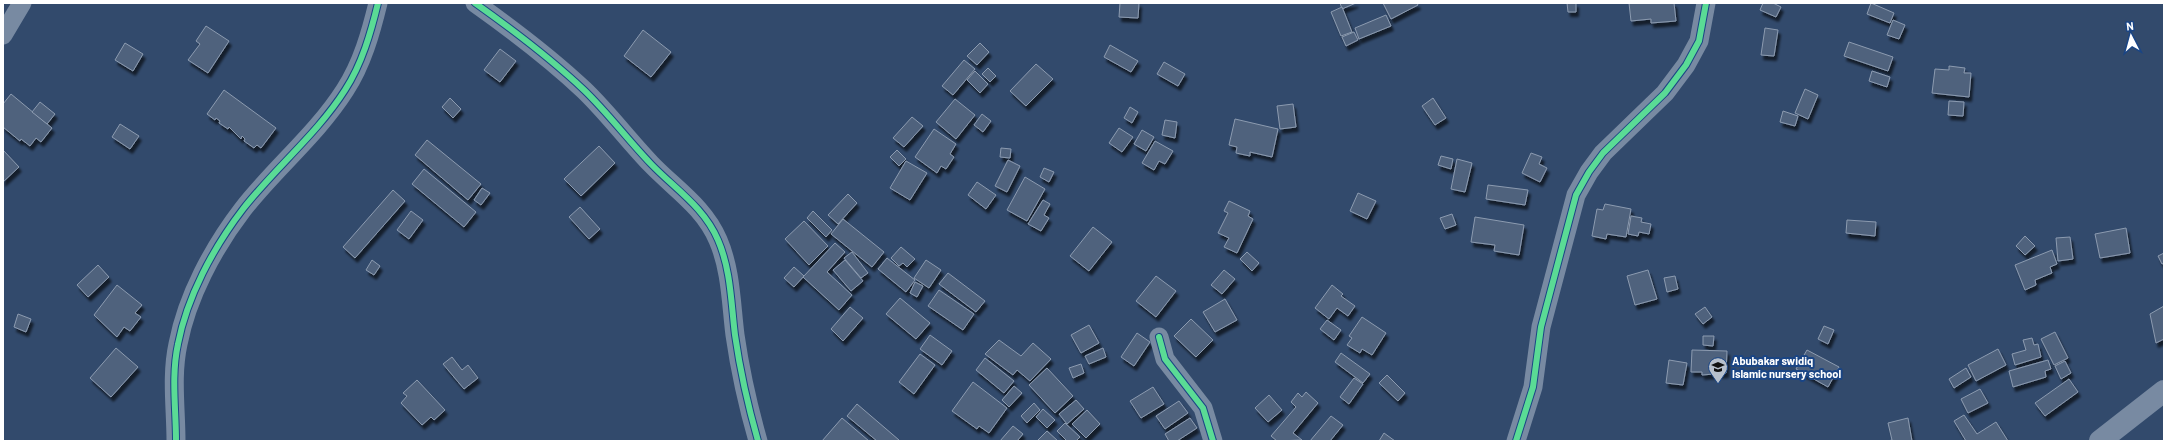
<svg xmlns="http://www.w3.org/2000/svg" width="2167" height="444" font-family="Barlow,sans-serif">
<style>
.building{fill:#4f627d;stroke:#8c9bb0;filter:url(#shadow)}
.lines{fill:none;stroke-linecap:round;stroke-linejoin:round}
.minor{stroke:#788aa2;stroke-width:19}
.tertiary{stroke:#788aa2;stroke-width:22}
.cycleway-casing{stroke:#1a4585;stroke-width:8}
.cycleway{stroke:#5adb95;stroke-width:6}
.labels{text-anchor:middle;stroke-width:4;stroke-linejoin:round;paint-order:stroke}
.poi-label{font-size:11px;font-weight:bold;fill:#fff;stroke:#1a4585;text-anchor:start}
</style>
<defs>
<filter id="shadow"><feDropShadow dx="2.5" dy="4.5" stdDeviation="1" flood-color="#0009"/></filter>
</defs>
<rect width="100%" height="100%" fill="#324a6c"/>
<g class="building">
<polygon points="1120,3 1139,3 1138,18 1119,17"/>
<polygon points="1340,3 1356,3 1342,9"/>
<polygon points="1383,3 1417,3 1418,5 1391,19"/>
<polygon points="1567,3 1576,3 1576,12 1568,12"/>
<polygon points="1629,3 1674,3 1676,21 1651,23 1651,19 1631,21"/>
<polygon points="1763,3 1773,3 1781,7 1776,17 1760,10"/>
<polygon points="1871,3 1894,13 1890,23 1867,14"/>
<polygon points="1342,7 1352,32 1341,36 1331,12"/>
<polygon points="1386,15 1391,26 1359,39 1355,28"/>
<polygon points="1893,20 1905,25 1899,39 1887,35"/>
<polygon points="206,26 229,41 208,73 188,60 200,44 196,41"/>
<polygon points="1765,28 1778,30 1774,56 1761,55"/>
<polygon points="643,30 671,52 651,77 624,56"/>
<polygon points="1354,32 1358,40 1346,46 1342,37"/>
<polygon points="1849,42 1893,57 1888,71 1844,56"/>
<polygon points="125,43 143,54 133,71 115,60"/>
<polygon points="980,43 989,52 977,65 967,56"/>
<polygon points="1110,45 1138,61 1131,72 1104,57"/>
<polygon points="500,49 516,61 500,82 484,70"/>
<polygon points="964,60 975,69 953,95 942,86"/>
<polygon points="1164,62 1185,74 1178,86 1157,74"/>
<polygon points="1036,64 1053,79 1026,106 1010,91"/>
<polygon points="1949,66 1965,68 1964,73 1971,73 1969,97 1932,93 1935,69 1949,70"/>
<polygon points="988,68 996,76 990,82 982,74"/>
<polygon points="975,71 988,84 980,93 967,80"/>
<polygon points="1872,71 1890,77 1887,87 1869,81"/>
<polygon points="1805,89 1818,95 1808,119 1795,113"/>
<polygon points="224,90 276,128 261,148 257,145 254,148 244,141 245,139 242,136 241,139 229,127 228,129 219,123 220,121 216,118 215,120 207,114"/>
<polygon points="11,94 52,128 41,142 36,138 30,146 21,139 20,141 3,127 3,104"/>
<polygon points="450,98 461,109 453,118 442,107"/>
<polygon points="1433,98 1446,118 1435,125 1422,106"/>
<polygon points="955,99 975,115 956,139 936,122"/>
<polygon points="1949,101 1964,102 1963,116 1948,115"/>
<polygon points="40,102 55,114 47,124 32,112"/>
<polygon points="1293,104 1296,127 1280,129 1277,106"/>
<polygon points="1130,107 1138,112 1132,123 1124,118"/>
<polygon points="1783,111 1798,116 1795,126 1780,122"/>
<polygon points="982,114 991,121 983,132 974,125"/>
<polygon points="912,117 923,126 904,147 893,138"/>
<polygon points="1235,119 1278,129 1272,157 1250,152 1250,156 1236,153 1237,147 1229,145"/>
<polygon points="1165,120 1177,122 1175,138 1162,135"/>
<polygon points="120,124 139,136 130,149 112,137"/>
<polygon points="1119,128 1133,137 1122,152 1109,143"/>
<polygon points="934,129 956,144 950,154 954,157 946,169 941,166 937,173 915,157"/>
<polygon points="1142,130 1154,137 1146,151 1134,144"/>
<polygon points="427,140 481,184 468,200 415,155"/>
<polygon points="1155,141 1173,151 1165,164 1159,161 1154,170 1142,163"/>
<polygon points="599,146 615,163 581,196 564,179"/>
<polygon points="1001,148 1011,149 1010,158 1000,157"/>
<polygon points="3,150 19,167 3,182"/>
<polygon points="897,150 906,159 899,166 890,157"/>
<polygon points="1531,153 1542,157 1539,164 1547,168 1540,182 1522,173"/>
<polygon points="1441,156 1453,159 1451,169 1438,165"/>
<polygon points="1457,159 1472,163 1465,192 1451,189"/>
<polygon points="1008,160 1020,166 1007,192 995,186"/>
<polygon points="906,161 927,173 910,200 890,188"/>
<polygon points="1044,168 1054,172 1049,182 1040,177"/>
<polygon points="424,169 476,212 464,227 412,184"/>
<polygon points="1025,177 1045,189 1027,221 1007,210"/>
<polygon points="977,182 996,195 986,209 968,195"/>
<polygon points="1488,185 1528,190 1525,205 1486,199"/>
<polygon points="482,188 490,193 481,205 474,200"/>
<polygon points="393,190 405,201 355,258 343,247"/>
<polygon points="1358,193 1376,201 1367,219 1350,211"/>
<polygon points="848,194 857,203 838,224 828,215"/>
<polygon points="1043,200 1050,204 1044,215 1049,218 1041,231 1028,224"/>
<polygon points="1229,201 1250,211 1248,216 1253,219 1237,253 1224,247 1229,238 1218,233 1228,213 1224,211"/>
<polygon points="1605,204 1631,209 1626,237 1607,234 1606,239 1592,236 1597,209 1603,210"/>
<polygon points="580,207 600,229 589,239 569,217"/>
<polygon points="411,211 423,220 409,239 397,230"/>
<polygon points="813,211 832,230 826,237 807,218"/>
<polygon points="1452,214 1456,225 1445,229 1440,218"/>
<polygon points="1631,216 1642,218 1641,222 1651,224 1649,234 1639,232 1638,236 1628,234"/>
<polygon points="1475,217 1524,225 1519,255 1494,251 1495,245 1471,242"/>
<polygon points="843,219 884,252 872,267 831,234"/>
<polygon points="1847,220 1876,222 1875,236 1846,233"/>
<polygon points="804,221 828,246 809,265 785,239"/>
<polygon points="1093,227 1112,242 1089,271 1070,256"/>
<polygon points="2126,228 2130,253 2100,258 2095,234"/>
<polygon points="2025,236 2035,246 2025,255 2016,246"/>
<polygon points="2070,237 2073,259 2058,261 2056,238"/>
<polygon points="835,243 845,252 827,272 852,295 839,310 803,277"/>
<polygon points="901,247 915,259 907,267 903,263 899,266 891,258"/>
<polygon points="2052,250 2057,264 2050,267 2052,273 2035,280 2036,285 2025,290 2015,265"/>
<polygon points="852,252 868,273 861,278 844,258"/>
<polygon points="1247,252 1259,263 1252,271 1240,259"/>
<polygon points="2164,253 2164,263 2162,264 2158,256"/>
<polygon points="887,258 915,280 906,292 878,269"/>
<polygon points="372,260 380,266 374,275 366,270"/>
<polygon points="845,260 863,281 851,291 833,270"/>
<polygon points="926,260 941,270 929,288 914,278"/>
<polygon points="98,265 109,277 88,297 77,285"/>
<polygon points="794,267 804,276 794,287 784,278"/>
<polygon points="1224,270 1235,279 1222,294 1211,285"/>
<polygon points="1648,270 1657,299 1635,305 1627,276"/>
<polygon points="948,273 985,301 976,312 939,284"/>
<polygon points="1156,276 1176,291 1156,317 1136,301"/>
<polygon points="1675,276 1678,289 1667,292 1664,278"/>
<polygon points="915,282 923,286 917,297 910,293"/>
<polygon points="117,285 142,305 135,313 141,317 130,331 124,327 117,337 94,315"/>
<polygon points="1332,285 1343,294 1341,296 1355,306 1348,316 1337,308 1329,319 1315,308"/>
<polygon points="939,290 974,314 963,330 928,306"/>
<polygon points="900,298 930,323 916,339 886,314"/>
<polygon points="1225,299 1237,320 1215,332 1203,312"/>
<polygon points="2164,306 2164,339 2156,343 2150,314"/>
<polygon points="850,307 863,318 843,341 831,329"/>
<polygon points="1705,307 1712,317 1703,324 1695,314"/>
<polygon points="18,314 31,319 26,332 14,327"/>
<polygon points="1362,317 1386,333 1372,355 1362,349 1360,353 1347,345 1352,338 1349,336"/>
<polygon points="1191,319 1213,340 1196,357 1174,336"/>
<polygon points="1327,320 1341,330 1334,340 1320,329"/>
<polygon points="1089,325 1099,343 1081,353 1071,335"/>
<polygon points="1824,326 1834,330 1828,344 1818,339"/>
<polygon points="2055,332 2068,358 2054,365 2041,339"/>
<polygon points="1137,333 1150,342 1134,366 1121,357"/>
<polygon points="930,335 952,351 942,365 920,349"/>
<polygon points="1703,336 1714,336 1713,346 1703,345"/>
<polygon points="2032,338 2034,345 2038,344 2041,357 2015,365 2012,354 2026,350 2023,340"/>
<polygon points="999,340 1021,356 1033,343 1051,359 1030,381 1017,370 1013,375 985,354"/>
<polygon points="116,348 138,367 111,397 90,378"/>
<polygon points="1103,348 1106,357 1089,364 1085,356"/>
<polygon points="1998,349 2006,365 1976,381 1968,365"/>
<polygon points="1692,350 1727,351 1726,373 1702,375 1702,372 1691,372"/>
<polygon points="1807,350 1839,367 1828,387 1796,369"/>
<polygon points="1341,353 1370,374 1363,383 1335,362"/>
<polygon points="920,354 935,365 914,394 899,382"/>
<polygon points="452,357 462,370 468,365 478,378 464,389 443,364"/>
<polygon points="985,358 1014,381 1004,393 976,370"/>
<polygon points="1669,360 1687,363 1683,385 1666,383"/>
<polygon points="2048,360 2051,369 2045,371 2046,377 2013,387 2009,371"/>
<polygon points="2065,361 2071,373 2061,379 2055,366"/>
<polygon points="1081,364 1084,373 1073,378 1069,368"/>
<polygon points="1047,368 1073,396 1055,413 1029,385"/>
<polygon points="1966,368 1971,377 1954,388 1949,379"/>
<polygon points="1387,375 1405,393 1398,401 1379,383"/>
<polygon points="1354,378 1363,384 1349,404 1340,397"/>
<polygon points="2069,379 2078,392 2045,416 2035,403"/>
<polygon points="417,380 445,410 434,420 431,417 422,425 401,403 407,396 403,393"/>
<polygon points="973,382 1007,408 989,433 979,426 977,429 952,411"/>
<polygon points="1014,386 1022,393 1009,407 1002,400"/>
<polygon points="1153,387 1164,404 1141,418 1130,401"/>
<polygon points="1980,389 1988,403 1968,413 1961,399"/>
<polygon points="1306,392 1318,403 1293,433 1302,440 1277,441 1271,436 1296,407 1291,402 1298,393 1302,397"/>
<polygon points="1269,395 1282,410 1268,422 1255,408"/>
<polygon points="1076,400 1084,409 1067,424 1059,414"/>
<polygon points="1179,401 1188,413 1165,429 1156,416"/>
<polygon points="1034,403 1040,410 1027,423 1021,416"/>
<polygon points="857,404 899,440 898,441 877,441 847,416"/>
<polygon points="1043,409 1055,420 1047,428 1036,417"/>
<polygon points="1087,410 1100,424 1086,438 1072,424"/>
<polygon points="1964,415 1977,434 1996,422 2008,441 1966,441 1954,421"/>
<polygon points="1331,416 1343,425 1330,441 1310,441"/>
<polygon points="842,418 869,441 822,441"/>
<polygon points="1190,418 1197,428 1177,441 1169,441 1165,434"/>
<polygon points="1908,418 1912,441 1888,441 1892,440 1888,423"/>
<polygon points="1065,423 1080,437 1076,441 1067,441 1057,431"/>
<polygon points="1013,426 1023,434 1017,441 1000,441"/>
<polygon points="1047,431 1058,441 1039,441 1038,440"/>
<polygon points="1384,433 1395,441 1379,441"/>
</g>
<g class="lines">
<g class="minor">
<path d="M475,3C513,30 550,58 584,90C607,112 628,140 651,164C675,189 704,207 718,240C731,270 731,303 735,335C740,370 748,406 758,441"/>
<polyline points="3,35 22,3"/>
<polyline points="1159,337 1165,359 1203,408 1213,441"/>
<path d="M176,441C176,409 171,376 178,344C187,297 213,248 243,209C275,168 317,134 345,90C362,64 371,32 378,3"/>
<polyline points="1516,441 1533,387 1541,327 1576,195 1589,172 1603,153 1665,93 1686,65 1699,41 1706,3"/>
</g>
<polyline class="tertiary" points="2100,441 2164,391"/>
<g class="cycleway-casing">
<g id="cycleway">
<path d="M475,3C513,30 550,58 584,90C607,112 628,140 651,164C675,189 704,207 718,240C731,270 731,303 735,335C740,370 748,406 758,441"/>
<polyline points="1159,337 1165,359 1203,408 1213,441"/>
<path d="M176,441C176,409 171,376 178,344C187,297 213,248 243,209C275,168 317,134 345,90C362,64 371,32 378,3"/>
<polyline points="1516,441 1533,387 1541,327 1576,195 1589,172 1603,153 1665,93 1686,65 1699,41 1706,3"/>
</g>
</g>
<use href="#cycleway" class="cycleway"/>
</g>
<defs>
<g id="school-pin" transform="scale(1)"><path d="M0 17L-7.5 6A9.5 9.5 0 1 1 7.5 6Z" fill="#b7c0cc" stroke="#1a4585"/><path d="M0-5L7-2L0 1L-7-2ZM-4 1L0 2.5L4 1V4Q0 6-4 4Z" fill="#111"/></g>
</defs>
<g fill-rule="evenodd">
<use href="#school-pin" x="1718" y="367"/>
</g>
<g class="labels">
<g class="poi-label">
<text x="1732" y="365">Abubakar swidiq<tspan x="1732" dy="13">Islamic nursery school</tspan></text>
</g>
</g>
<rect width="2167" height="444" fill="none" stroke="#ffffff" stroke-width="8"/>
<g transform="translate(2131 36) rotate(354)" stroke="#1a4585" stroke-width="3" paint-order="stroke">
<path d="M0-3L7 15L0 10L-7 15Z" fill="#ffffff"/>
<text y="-6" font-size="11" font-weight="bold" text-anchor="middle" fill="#ffffff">N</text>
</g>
</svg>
